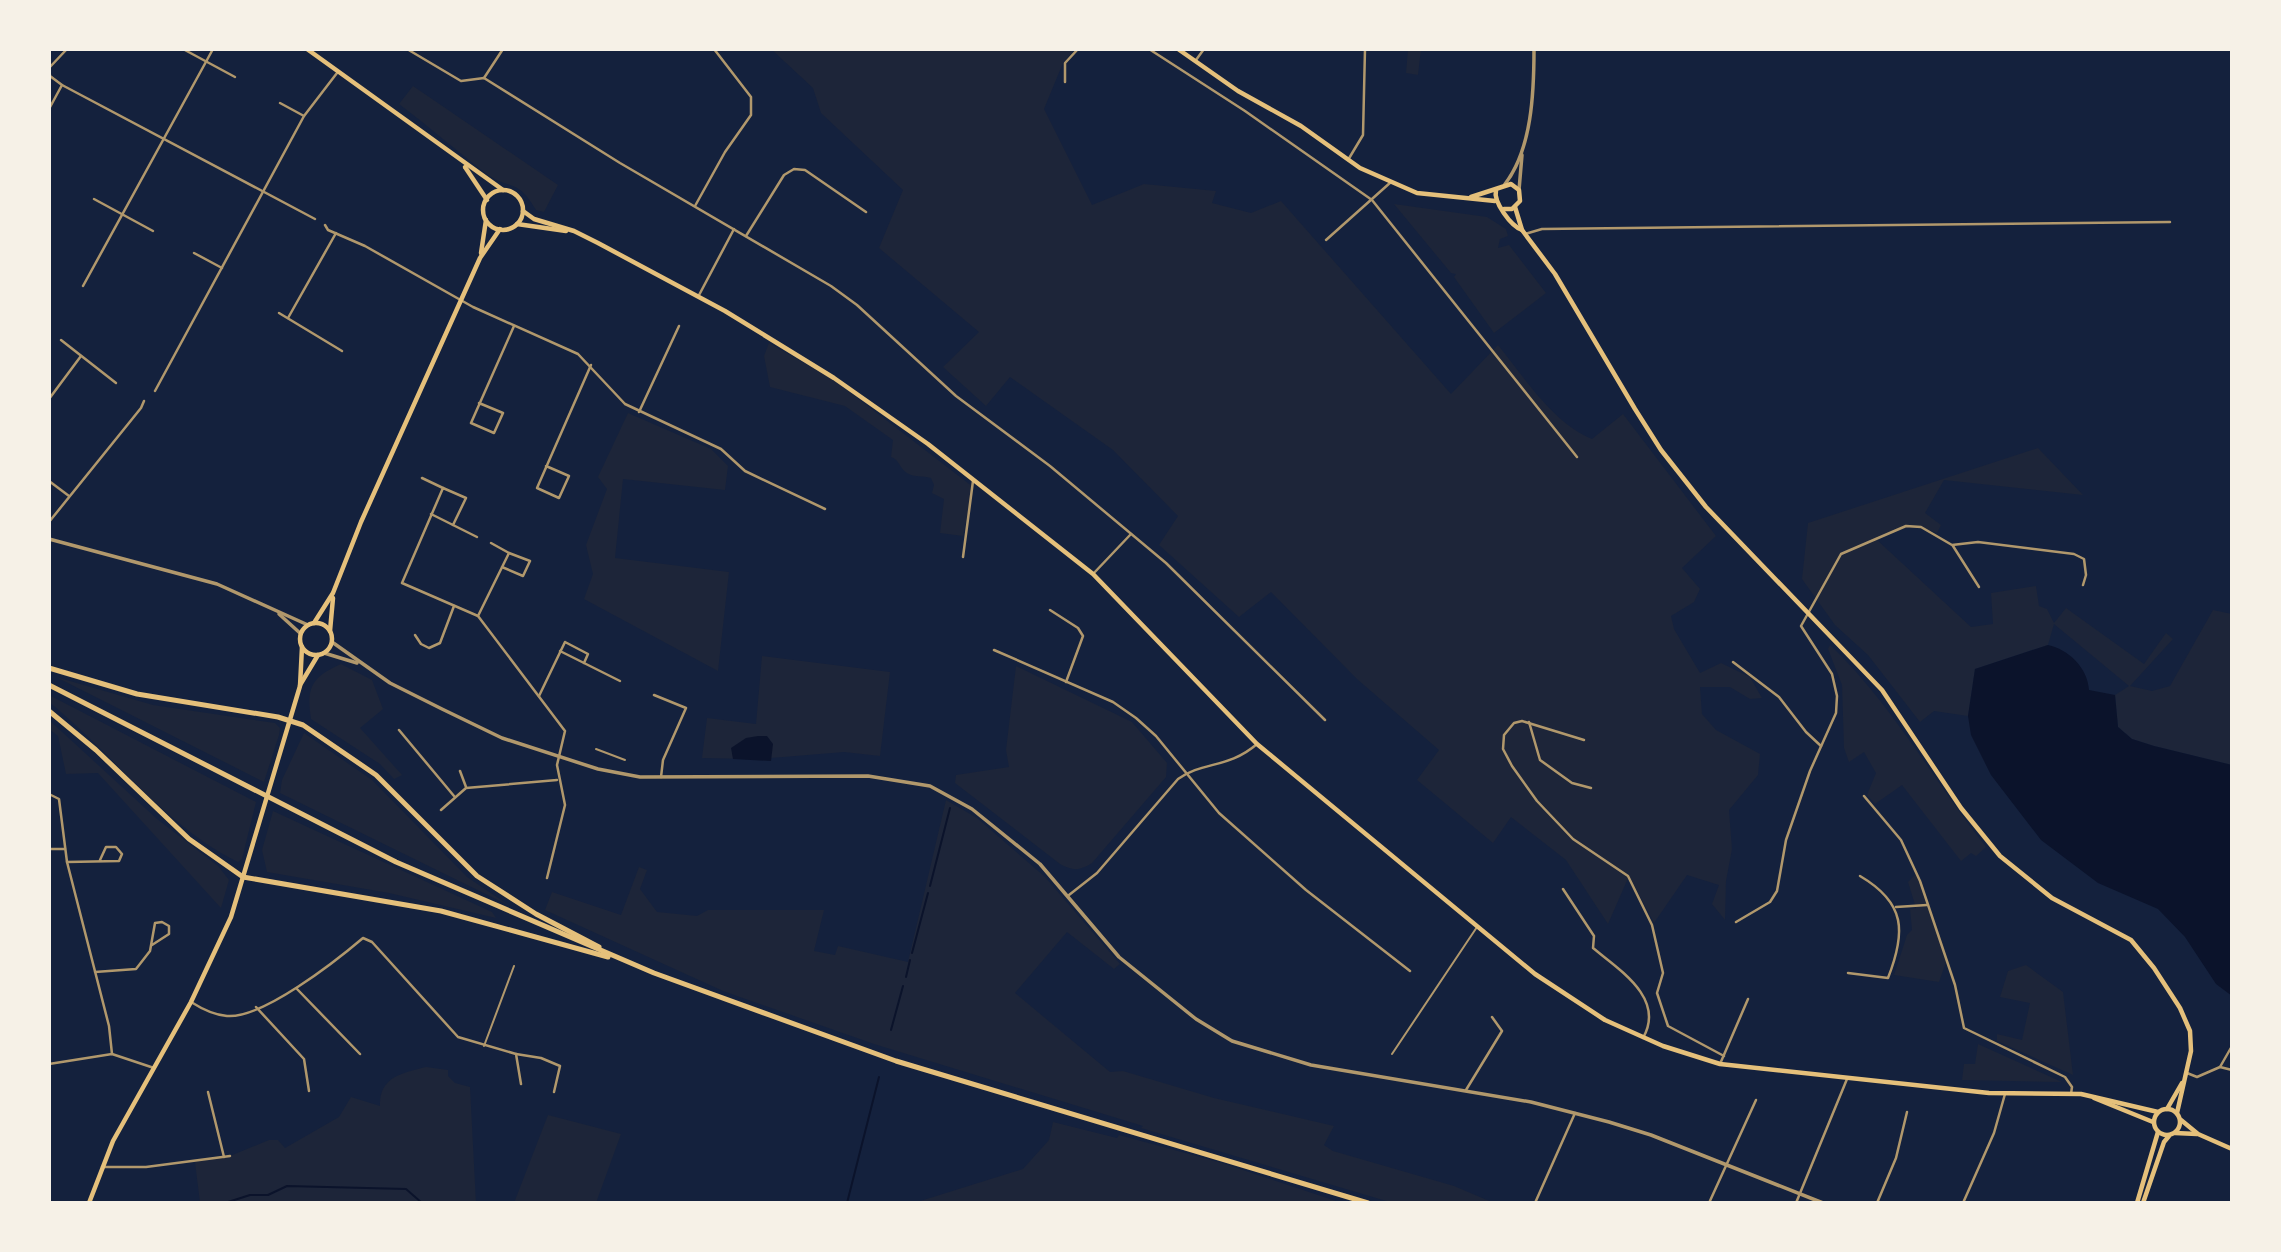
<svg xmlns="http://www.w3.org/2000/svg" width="2281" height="1252" font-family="Roboto,sans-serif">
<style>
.green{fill:#1d2539}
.water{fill:#0b132b}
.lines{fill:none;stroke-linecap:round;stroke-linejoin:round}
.stream{stroke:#0b132b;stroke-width:2}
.service{stroke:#b1986c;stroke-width:2}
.minor{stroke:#b1986c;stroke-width:2.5}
.tertiary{stroke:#b1986c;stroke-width:3.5}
.secondary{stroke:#e5c07b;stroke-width:4.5}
.primary{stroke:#e5c07b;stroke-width:4.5}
.trunk{stroke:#e5c07b;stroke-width:5}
</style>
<rect width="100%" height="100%" fill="#14213d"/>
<g class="green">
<path d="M771,49H1075L1063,63L1044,109L1092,205L1144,184L1216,191L1212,203L1251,213L1281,201L1451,394L1498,345C1524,377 1553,423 1592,439L1623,414L1716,536L1682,568L1700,589L1694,602L1671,616L1674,629L1700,673L1721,663L1750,677L1762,698L1750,699L1730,687H1700L1702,714L1716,730L1760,754L1758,775L1729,810L1732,849L1726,881L1725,920L1712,904L1719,885L1687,875L1654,923L1629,876L1608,924L1566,860L1511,817L1493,843L1417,780L1439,750L1357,679L1271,592L1239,617L1159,545L1178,516L1113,450L1010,377L986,406L943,367L979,332L879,248L903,190L821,113L813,88Z"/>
<polygon points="1408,49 1421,49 1418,75 1406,73"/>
<path d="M413,86L558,185L544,212L536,210C517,177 510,191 485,173C456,150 428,126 399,104Z"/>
<polygon points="1394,204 1487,217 1506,229 1508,236 1500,239 1498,248 1509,245 1546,293 1494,333 1454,277 1456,274 1451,273"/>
<path d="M769,343L834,380L973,487L963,536L940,533L944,499L932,493L934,485L931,478C922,475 915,478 907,473C899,468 900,460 891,457L893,440L845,406L770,387L764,356Z"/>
<polygon points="628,413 711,449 728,466 725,490 623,479 615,558 729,572 718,671 584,599 593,574 586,545 607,489 598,477"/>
<path d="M2038,448L2083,495L1944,480L1925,513L1941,525L1937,533C1912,523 1899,529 1876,539L1971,627L1993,624L1991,593L2036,586L2039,606L2047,609L2054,623L2066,608L2144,664L2166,633L2173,639L2130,686L2152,691L2170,686L2213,610L2232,614V765L2154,746L2132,739L2118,727L2115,695L2129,686L2054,624L2048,645L1975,669L1968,716L1934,711L1920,722L1868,655L1835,625L1802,579L1808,523Z"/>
<path d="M1830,645C1892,704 1933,780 1986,847L1976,856L1971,853L1961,861L1902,785L1875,804L1867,795L1876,773L1864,752L1849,762L1844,748L1842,685L1828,649Z"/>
<polygon points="762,656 890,672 880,756 844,752 759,759 702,758 707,718 756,724"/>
<path d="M341,664L372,680L383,709L360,728L402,775L394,779L380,764L311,719C306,687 312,677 341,664Z"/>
<path d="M1016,666L1132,722L1167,763L1166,777L1092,863C1079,871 1073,871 1060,864L955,783L956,775L1009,767L1006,750Z"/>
<polygon points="56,677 153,705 275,723 280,728 279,735 264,782"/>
<path d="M49,695L256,802L242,859L238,862C166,827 112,753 49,702Z"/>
<polygon points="49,720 157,819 218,866 229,880 221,908 98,773 66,774 58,736 49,729"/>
<polygon points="304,733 372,780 467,877 510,906 280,793 282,780"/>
<polygon points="946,800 977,818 1045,877 1120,964 1114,969 1067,932 1015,993 1110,1072 1123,1071 1214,1098 1334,1126 1324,1145 1333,1151 1454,1186 1494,1203 1393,1203 1141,1128 1143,1126 874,1044 723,991 545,910 552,892 621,915 639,867 647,870 640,889 657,912 697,916 708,910 824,910 814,951 835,955 838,946 908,962"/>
<polygon points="273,811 492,912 496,918 389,893 267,872 262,850"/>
<polygon points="1916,874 1946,962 1939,982 1894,975 1907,935 1912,930 1910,909 1916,908 1908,882"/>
<polygon points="2026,965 2063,992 2073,1075 1997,1041 1997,1034 2022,1040 2030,1003 2000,997 2008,971"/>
<polygon points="1978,1044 2062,1082 1962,1080 1964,1064 1975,1064"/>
<path d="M426,1067L448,1070V1076L455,1083L470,1087L476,1203H200L195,1162L230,1156L269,1140H278L285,1148L339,1117L351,1097L380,1106C379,1077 402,1073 426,1067Z"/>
<polygon points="548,1115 621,1134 596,1203 514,1203"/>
<polygon points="1053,1122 1117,1138 1119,1135 1222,1163 1342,1203 914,1203 1023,1169 1049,1140"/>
</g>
<g class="water">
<path d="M2048,645C2068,649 2088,668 2089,690L2115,695L2118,727L2132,739L2154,746L2232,765V996L2216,984L2185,937L2158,909L2098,883L2041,840L1991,775L1971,735L1968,716L1975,669Z"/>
<polygon points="758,736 767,736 773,744 771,761 733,759 731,748 746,738"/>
</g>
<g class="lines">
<g class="stream">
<polyline points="930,886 950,808"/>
<polyline points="912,953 928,893"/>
<polyline points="906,977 910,960"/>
<polyline points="891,1030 903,986"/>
<polyline points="225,1203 250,1195 268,1195 287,1186 406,1189 422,1203"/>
<polyline points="847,1203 879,1077"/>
</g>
<g class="service">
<polyline points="596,749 625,760"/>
<polyline points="484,1046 514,966"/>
<polyline points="1392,1054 1477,927"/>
</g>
<g class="minor">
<polyline points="183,49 235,77"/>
<polyline points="407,49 461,81 484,78 620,163 831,286 857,305 956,396 1050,466 1166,563 1325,720"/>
<polyline points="1149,49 1245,111 1372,200 1577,457"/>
<polyline points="1196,60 1204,49"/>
<polyline points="484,78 503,49"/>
<polyline points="1065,82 1065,63 1078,49"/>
<polyline points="62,85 315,219"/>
<polyline points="280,103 304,116"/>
<polyline points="49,109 62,85 50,76 49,68 67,49"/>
<polyline points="1348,160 1363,135 1365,49"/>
<polyline points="94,199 153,231"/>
<polyline points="695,206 725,152 751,115 751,97 714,49"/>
<polyline points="325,225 328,230 365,246 473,307 578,354 625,404 721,449 745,471 825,509"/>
<polyline points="1525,234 1542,229 2170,222"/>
<polyline points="746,236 784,175 794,169 805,170 866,212"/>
<polyline points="1326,240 1391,182"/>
<polyline points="194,253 222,268"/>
<polyline points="83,286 213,49"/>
<polyline points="698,297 734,229"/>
<polyline points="279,313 342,351"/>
<polyline points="288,318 336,233"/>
<polyline points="61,340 116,383"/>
<polyline points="155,391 304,116 337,73"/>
<polyline points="49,399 81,356"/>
<polyline points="479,403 503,413 494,433 471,423 514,326"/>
<polyline points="639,412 679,326"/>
<polyline points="546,466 569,476 559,498 537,488 591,365"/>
<polyline points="422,478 443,488"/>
<polyline points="49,481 69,496"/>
<polyline points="431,514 453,525 466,498 443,488 402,583 478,616 565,731 557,765 565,805 547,878"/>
<polyline points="49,522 141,408 144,401"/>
<polyline points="453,525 477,537"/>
<polyline points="491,543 509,553"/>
<polyline points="1953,546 1979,587"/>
<polyline points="963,557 973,481"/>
<polyline points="1093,574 1131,534"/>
<polyline points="1050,610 1078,628 1083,636 1066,682"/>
<polyline points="478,616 509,553 530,561 523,576 502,567"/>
<polyline points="415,635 421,644 429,648 440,643 454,606"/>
<polyline points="994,650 1113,702 1136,718 1156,736 1219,813 1306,890 1410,971"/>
<polyline points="1733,662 1779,697 1806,732 1821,746"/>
<polyline points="584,663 620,681"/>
<polyline points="654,695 686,708 663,760 661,777"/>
<polyline points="539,696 565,642 588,654 584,663 560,651"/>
<polyline points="1529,722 1540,760 1572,783 1591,788"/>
<polyline points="399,730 454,796"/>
<polyline points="1584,740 1522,721 1514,723 1504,735 1503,749 1512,766 1537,801 1573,839 1628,876 1652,925 1663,973 1657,993 1668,1026 1724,1056"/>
<polyline points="460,771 466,787"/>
<polyline points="49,794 59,799 67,862 109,1026 112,1054"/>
<polyline points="1864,796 1901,840 1920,881 1955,985 1964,1028 2065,1077 2072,1087 2071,1094"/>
<polyline points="441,810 466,788 557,780"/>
<polyline points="49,849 65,849"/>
<polyline points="67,862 119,861 122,854 116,847 106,847 100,860"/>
<path d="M1563,889L1594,936L1593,948C1618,969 1666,998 1643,1038"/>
<path d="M1069,895L1097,873L1178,779C1203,761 1228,769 1257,744"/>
<polyline points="1896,907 1927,905"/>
<polyline points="1736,922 1770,902 1777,891 1786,840 1810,771 1836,713 1837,696 1832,674 1801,626 1841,554 1906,526 1921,527 1952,545 1978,542 2074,554 2084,559 2086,575 2083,585"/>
<polyline points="95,972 136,969 150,951 155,923 162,922 169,926 169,934 152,945"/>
<path d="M1848,973L1888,978C1906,932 1906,903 1860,876"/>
<polyline points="297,989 360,1054"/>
<path d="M191,1002C202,1009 214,1015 227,1016C262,1019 336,961 363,938L372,942L458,1037L516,1054L521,1084"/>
<polyline points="256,1007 304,1059 309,1091"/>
<polyline points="516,1054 541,1058 560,1066 554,1092"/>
<polyline points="49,1064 112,1054 154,1068"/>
<polyline points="1720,1064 1748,999"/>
<polyline points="2220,1067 2232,1046"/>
<polyline points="2187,1073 2197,1077 2220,1067 2232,1070"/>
<polyline points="1466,1090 1502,1031 1492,1017"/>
<polyline points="208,1092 224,1157"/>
<polyline points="102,1167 146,1167 230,1156"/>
<polyline points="1535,1203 1575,1113"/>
<polyline points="1709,1203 1756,1100"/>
<polyline points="1796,1203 1847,1079"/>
<polyline points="1877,1203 1896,1158 1907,1112"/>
<polyline points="1963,1203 1994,1133 2005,1094"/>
</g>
<g class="tertiary">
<path d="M1505,184C1532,149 1534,92 1534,49"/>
<polyline points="1519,190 1522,155"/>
<polyline points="49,539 217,584 308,625"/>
<polyline points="279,614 301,634"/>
<polyline points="332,642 390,683 442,709 502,738 598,769 640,777 868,776 930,786 972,809 1040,864 1119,957 1196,1019 1232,1041 1311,1065 1531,1102 1609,1122 1651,1135 1823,1203"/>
<polyline points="324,653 357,663"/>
</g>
<g class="secondary">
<polyline points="1178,49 1238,91 1301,126 1360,168 1417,193 1495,201"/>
<path d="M1496,190C1493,202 1511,226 1522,230"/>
<polyline points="1471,197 1511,184 1519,190 1520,201 1512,209 1504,209"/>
<polyline points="1515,207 1522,230 1555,274 1635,409 1661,450 1706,507 1882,690 1961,808 2000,856 2052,898 2131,940 2154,968 2180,1008 2190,1031 2191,1051 2177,1113"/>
<polyline points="481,253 486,220"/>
<polyline points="314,623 333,593 361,522 480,258 500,229"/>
<circle cx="316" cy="639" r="16"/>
<polyline points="330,631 333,598"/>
<polyline points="300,685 318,655"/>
<polyline points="2167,1109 2182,1083"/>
<polyline points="89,1203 113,1141 191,1002 231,917 300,686 302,647"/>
</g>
<g class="primary">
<polyline points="307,49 503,190"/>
<polyline points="465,167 487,200"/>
<circle cx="503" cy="210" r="20"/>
<polyline points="523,211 534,219 574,231 598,243 725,311 834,378 928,444 1093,574 1257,744 1535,974 1605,1020 1663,1046 1720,1064 1989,1093 2081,1094 2158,1112"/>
<polyline points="517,224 566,231"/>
<polyline points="2094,1098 2153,1122"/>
<circle cx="2167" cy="1122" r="13"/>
<polyline points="2181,1120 2198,1134 2232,1149"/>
<polyline points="2175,1133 2197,1134"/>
<polyline points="2137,1203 2158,1132"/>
<polyline points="2143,1203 2164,1142 2169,1136"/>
</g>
<g class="trunk">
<polyline points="49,668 137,694 278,717 303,725 376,775 477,876 536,914 599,947"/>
<polyline points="49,685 396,862 654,973 896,1061 1368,1203"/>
<polyline points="49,711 96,750 189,839 243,877 441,911 608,957"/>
</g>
</g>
<rect width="2281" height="1252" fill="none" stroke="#f6f1e7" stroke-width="102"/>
</svg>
